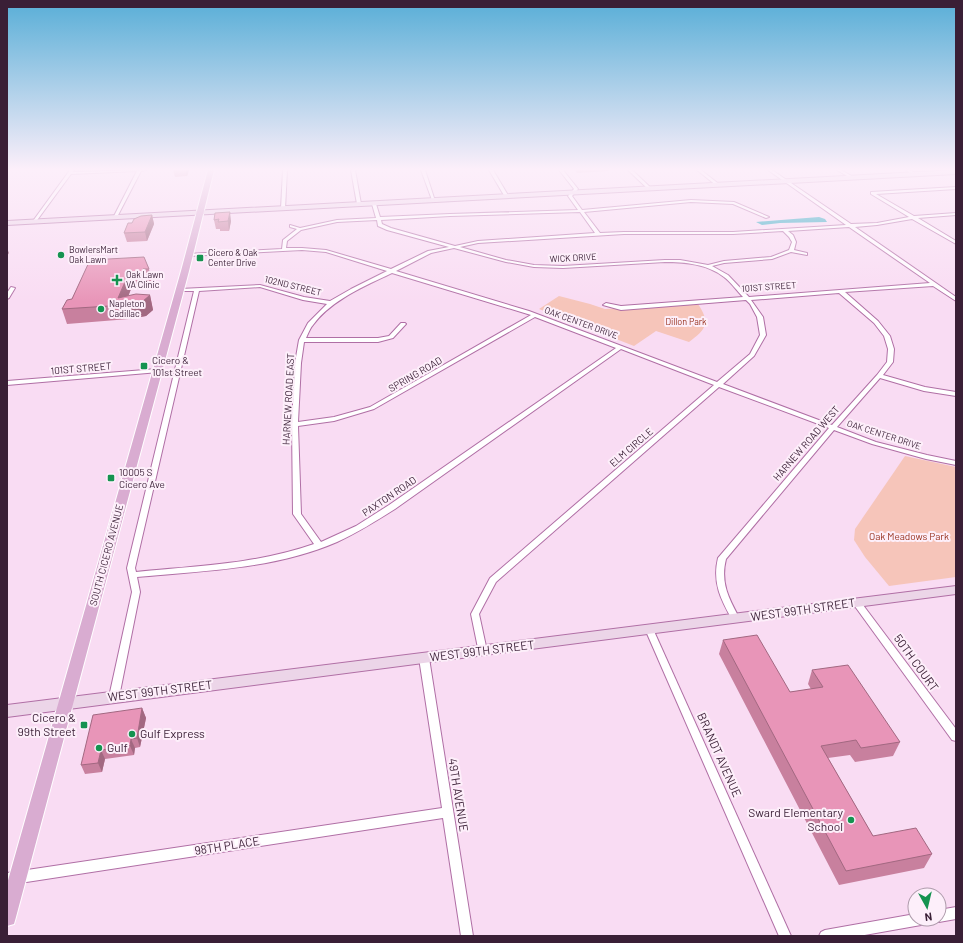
<svg xmlns="http://www.w3.org/2000/svg" width="963" height="943" font-family="Barlow,sans-serif">
<style>
.green{fill:#f6c5ba}
.water{fill:#21a6bd}
.lines{fill:none;stroke-linecap:round;stroke-linejoin:round}
.street-casing{stroke:#b06fa5;stroke-width:2}
.secondary-casing{stroke:#b06fa5;stroke-width:2}
.primary-casing{stroke:#fff;stroke-width:2}
.street{fill:#fff;fill-rule:evenodd}
.secondary{fill:#ecd5e8;fill-rule:evenodd}
.primary{fill:#d9acd1;fill-rule:evenodd}
.wall{fill:#c8809e}
.shaded-wall{fill:#a26881}
.building{fill:#e895b8;stroke:#a26881}
.poi-dot{fill:#159350;stroke:#fdeffa;stroke-width:1.5}
.labels{text-anchor:middle;stroke-width:4;stroke-linejoin:round;paint-order:stroke}
.far-poi-label{font-size:9px;fill:#3a1f36;stroke:#fdeffa;text-anchor:start}
.far-street-label{font-size:9px;fill:#3a1f36;stroke:#fdeffa}
.far-park-label{font-size:9px;fill:#962f1b;stroke:#fdeffa}
.poi-label{font-size:10px;fill:#3a1f36;stroke:#fdeffa;text-anchor:start}
.street-label{font-size:10px;fill:#3a1f36;stroke:#fdeffa}
.park-label{font-size:10px;fill:#962f1b;stroke:#fdeffa}
.near-street-label{font-size:12px;fill:#3a1f36;stroke:#fdeffa}
.near-poi-label{font-size:12px;fill:#3a1f36;stroke:#fdeffa;text-anchor:end}
</style>
<rect width="100%" height="100%" fill="#f9dcf3"/>
<g class="green">
<path d="M559,296L590,304L605,309L698,304C711,324 706,329 689,342L656,331L634,346L539,309Z"/>
<polygon points="905,456 956,467 956,577 889,586 865,557 854,540 855,529"/>
</g>
<polygon class="water" points="819,217 825,219 827,222 780,223 762,225 756,222"/>
<g class="lines">
<g class="street-casing">
<g id="street">
<polygon points="70,170 74,170 73,172 146,170 141,171 116,219 113,218 137,171 71,174 35,223 33,223 33,221"/>
<polygon points="283,170 287,170 285,209 283,210 281,209"/>
<polygon points="351,170 355,170 361,204 359,205 357,204"/>
<polygon points="421,170 425,170 435,201 432,200"/>
<polygon points="489,170 493,170 509,197 508,198 505,197"/>
<path d="M559,170H563L578,189L572,196L582,210L691,200L734,202L769,217L766,218L733,204L691,202L584,212L600,233L624,232H733L846,225L768,170H772L851,224L877,223L909,217L871,194V192L956,187V189L876,194L914,216L956,213V215L918,218L956,241V244L912,219L877,225L855,227L956,297V301L933,286L845,292L878,321L890,336L894,349L893,362L883,375L925,387L956,392V396L924,391L880,378L837,427L876,442L927,455L956,461V465L926,459L872,444L834,430L726,559C720,583 729,599 740,619L739,621L736,622L733,621C721,600 712,583 718,558L829,428L719,387L496,582L479,614L487,651L485,653L482,654L479,653L471,614L490,578L714,385L621,349L395,509C376,521 357,533 337,542C275,569 203,571 137,577L140,592L119,697L117,700L114,701L111,700L109,697L132,592L127,568L194,291H180L178,290L180,289L260,285L304,297L330,301L351,289L387,271L326,252L302,250L189,256H187V254L282,249L283,240L297,229L290,227V225L300,228L337,220L376,218L372,204L374,203L376,204L380,217L450,214L578,210L568,196L574,189ZM580,212L595,233L478,241L455,246L391,228L382,224L381,220L450,216ZM377,220L378,226L387,230L449,247L428,251L391,269L326,250L302,248H286L287,241L301,230L337,222ZM849,227L930,283L749,297L728,275L712,266L724,263L772,259L791,252L807,255V253L794,250L796,242L793,235L788,231ZM783,231L789,237L792,242L789,250L771,257L724,261L708,265L680,260H665L563,266L534,265L506,260L460,247L478,243L624,234H733ZM454,248L506,262L534,267L563,268L665,262C685,262 707,264 724,277C731,282 737,291 743,297L621,306L606,303L603,305L621,310L746,300L750,304L757,317L760,335L750,354L717,382L529,311L396,271L431,253ZM392,273L531,315L370,407L334,417L298,422L301,363L304,342H378L393,338L406,324L405,323H401L389,336L378,338H306C308,334 310,328 313,325C331,300 365,286 392,273ZM260,287L303,300L327,304L308,323L299,340L295,363L292,424L293,514L314,544C258,564 195,566 136,572L135,568L199,291ZM839,293L874,323L884,336L888,349L887,362L877,375L832,425L723,384L754,356L766,335L763,317L751,300ZM535,317L616,348L389,505L356,526L321,542L301,514L298,426L334,421L374,409Z"/>
<polygon points="628,170 632,170 651,188 651,190 649,190"/>
<polygon points="697,170 701,170 720,185 717,186"/>
<polygon points="837,170 841,170 855,178 852,179"/>
<polygon points="906,170 910,170 918,175 915,176"/>
<polygon points="11,287 15,288 9,298 7,299 7,293"/>
<polygon points="157,369 160,371 159,372 7,385 7,381"/>
<polygon points="857,600 860,601 956,729 956,741 952,740 854,605 853,603 854,601"/>
<polygon points="649,626 652,627 653,629 791,936 779,936 645,629 646,627"/>
<polygon points="424,655 427,656 429,658 473,936 461,936 443,818 7,885 7,873 442,808 419,658 421,656"/>
<polygon points="956,907 956,919 939,922 935,920 934,919 939,919 939,910"/>
<polygon points="915,914 915,919 927,919 925,923 921,925 859,936 819,936 821,932 825,930"/>
</g>
</g>
<g class="secondary-casing">
<g id="secondary">
<polygon points="956,170 956,174 7,225 7,221"/>
<polygon points="956,586 956,594 7,717 7,705"/>
</g>
</g>
<g class="primary-casing">
<polygon id="primary" points="208,170 214,170 189,271 16,917 14,924 7,926 7,884 181,271"/>
</g>
<use href="#street" class="street"/>
<use href="#secondary" class="secondary"/>
<use href="#primary" class="primary"/>
</g>
<g class="wall">
<polygon points="173,170 189,170 187,176 175,177"/>
<polygon points="575,170 609,170 608,171 577,173"/>
<polygon points="215,213 231,221 229,231 220,231 220,229 216,229 214,220"/>
<polygon points="152,215 154,224 147,241 127,242 124,233 132,223"/>
<polygon points="90,260 149,269 152,283 146,283 144,288 131,289 128,296 150,295 153,310 146,316 129,319 67,324 62,309 72,299"/>
<polygon points="723,640 790,692 811,689 808,684 812,670 900,742 893,756 855,762 850,755 828,758 873,836 932,854 924,868 839,885 719,654"/>
<polygon points="142,708 146,718 140,747 135,748 134,755 105,759 102,772 85,774 81,765"/>
</g>
<g class="shaded-wall">
<polygon points="185,170 189,170 187,176"/>
<polygon points="230,212 231,221 229,231 228,221"/>
<polygon points="152,215 154,224 147,241 145,232"/>
<polygon points="7,248 9,253 7,256"/>
<polygon points="143,269 146,283 144,288 141,274"/>
<polygon points="128,275 131,289 125,305 118,298"/>
<polygon points="150,295 153,310 146,316 129,319 125,305"/>
<polygon points="142,708 146,718 140,747 137,738"/>
<polygon points="131,739 135,748 134,755 130,746"/>
<polygon points="101,750 105,759 102,772 98,763"/>
</g>
<g class="building">
<polygon points="230,212 228,221 218,222 219,219 214,220 215,213"/>
<polygon points="152,215 145,232 124,233 128,223 132,223 134,219 141,216"/>
<polygon points="144,257 149,269 143,269 141,274 128,275 118,298 136,294 150,295 142,302 125,305 62,309 67,300 72,299 90,260"/>
<polygon points="757,635 790,692 823,687 812,670 848,665 900,742 861,748 856,740 821,746 873,836 916,828 932,854 846,871 723,640"/>
<polygon points="142,708 137,738 131,739 130,746 101,750 98,763 81,765 93,715"/>
</g>
<linearGradient id="sky" x2="0" y2="1"><stop stop-color="#58aed7"/><stop offset="0.56" stop-color="#fceffa"/><stop offset="1" stop-color="#fceffa" stop-opacity="0"/></linearGradient>
<rect width="963" height="302" fill="url(#sky)"/>
<g class="poi-dot">
<circle cx="61" cy="255" r="4"/>
<rect x="196" y="254" width="8" height="8" rx="2"/>
<path d="M115 274h4v4h4v4h-4v4h-4v-4h-4v-4h4z"/>
<circle cx="101" cy="309" r="4"/>
<rect x="140" y="362" width="8" height="8" rx="2"/>
<rect x="107" y="474" width="8" height="8" rx="2"/>
<rect x="80" y="721" width="8" height="8" rx="2"/>
<circle cx="132" cy="734" r="4"/>
<circle cx="99" cy="748" r="4"/>
<circle cx="851" cy="820" r="4"/>
</g>
<g class="labels">
<g class="far-poi-label">
<text x="69" y="253">BowlersMart<tspan x="69" dy="10">Oak Lawn</tspan></text>
<text x="208" y="256">Cicero &amp; Oak<tspan x="208" dy="10">Center Drive</tspan></text>
<text x="126" y="278">Oak Lawn<tspan x="126" dy="10">VA Clinic</tspan></text>
<text x="109" y="307">Napleton<tspan x="109" dy="10">Cadillac</tspan></text>
</g>
<g class="far-street-label">
<text transform="translate(573 258) rotate(-3)" y="3">WICK DRIVE</text>
<text transform="translate(293 286) rotate(14)" y="3">102ND STREET</text>
<text transform="translate(769 287) rotate(-4)" y="3">101ST STREET</text>
<text transform="translate(581 323) rotate(20)" y="3">OAK CENTER DRIVE</text>
<text transform="translate(884 435) rotate(18)" y="3">OAK CENTER DRIVE</text>
</g>
<g class="far-park-label">
<text x="686" y="325">Dillon Park</text>
</g>
<g class="poi-label">
<text x="152" y="364">Cicero &amp;<tspan x="152" dy="12">101st Street</tspan></text>
<text x="119" y="476">10005 S<tspan x="119" dy="12">Cicero Ave</tspan></text>
</g>
<g class="street-label">
<text transform="translate(81 368) rotate(-5)" y="4">101ST STREET</text>
<text transform="translate(415 374) rotate(-30)" y="4">SPRING ROAD</text>
<text transform="translate(288 399) rotate(-87)" y="4">HARNEW ROAD EAST</text>
<text transform="translate(806 443) rotate(-49)" y="4">HARNEW ROAD WEST</text>
<text transform="translate(631 447) rotate(-41)" y="4">ELM CIRCLE</text>
<text transform="translate(389 496) rotate(-34)" y="4">PAXTON ROAD</text>
<text transform="translate(106 555) rotate(-75)" y="4">SOUTH CICERO AVENUE</text>
</g>
<g class="park-label">
<text x="909" y="540">Oak Meadows Park</text>
</g>
<g class="near-street-label">
<text transform="translate(803 610) rotate(-8)" y="4">WEST 99TH STREET</text>
<text transform="translate(482 651) rotate(-7)" y="4">WEST 99TH STREET</text>
<text transform="translate(916 663) rotate(54)" y="4">50TH COURT</text>
<text transform="translate(160 691) rotate(-7)" y="4">WEST 99TH STREET</text>
<text transform="translate(719 755) rotate(66)" y="4">BRANDT AVENUE</text>
<text transform="translate(458 795) rotate(81)" y="4">49TH AVENUE</text>
<text transform="translate(227 846) rotate(-9)" y="4">98TH PLACE</text>
</g>
<g class="near-poi-label">
<text x="76" y="722">Cicero &amp;<tspan x="76" dy="14">99th Street</tspan></text>
<text x="140" y="738" text-anchor="start">Gulf Express</text>
<text x="107" y="752" text-anchor="start">Gulf</text>
<text x="843" y="817">Sward Elementary<tspan x="843" dy="14">School</tspan></text>
</g>
</g>
<rect width="963" height="943" fill="none" stroke="#3a1f36" stroke-width="16"/>
<g transform="translate(927 907) rotate(172)"><circle r="19" fill="#fdeffa" stroke="#af9cac"/>
<path d="M0-3L7 15L0 10L-7 15Z" fill="#159350"/>
<text y="-6" font-size="11" font-weight="bold" text-anchor="middle" fill="#3a1f36">N</text>
</g>
</svg>
